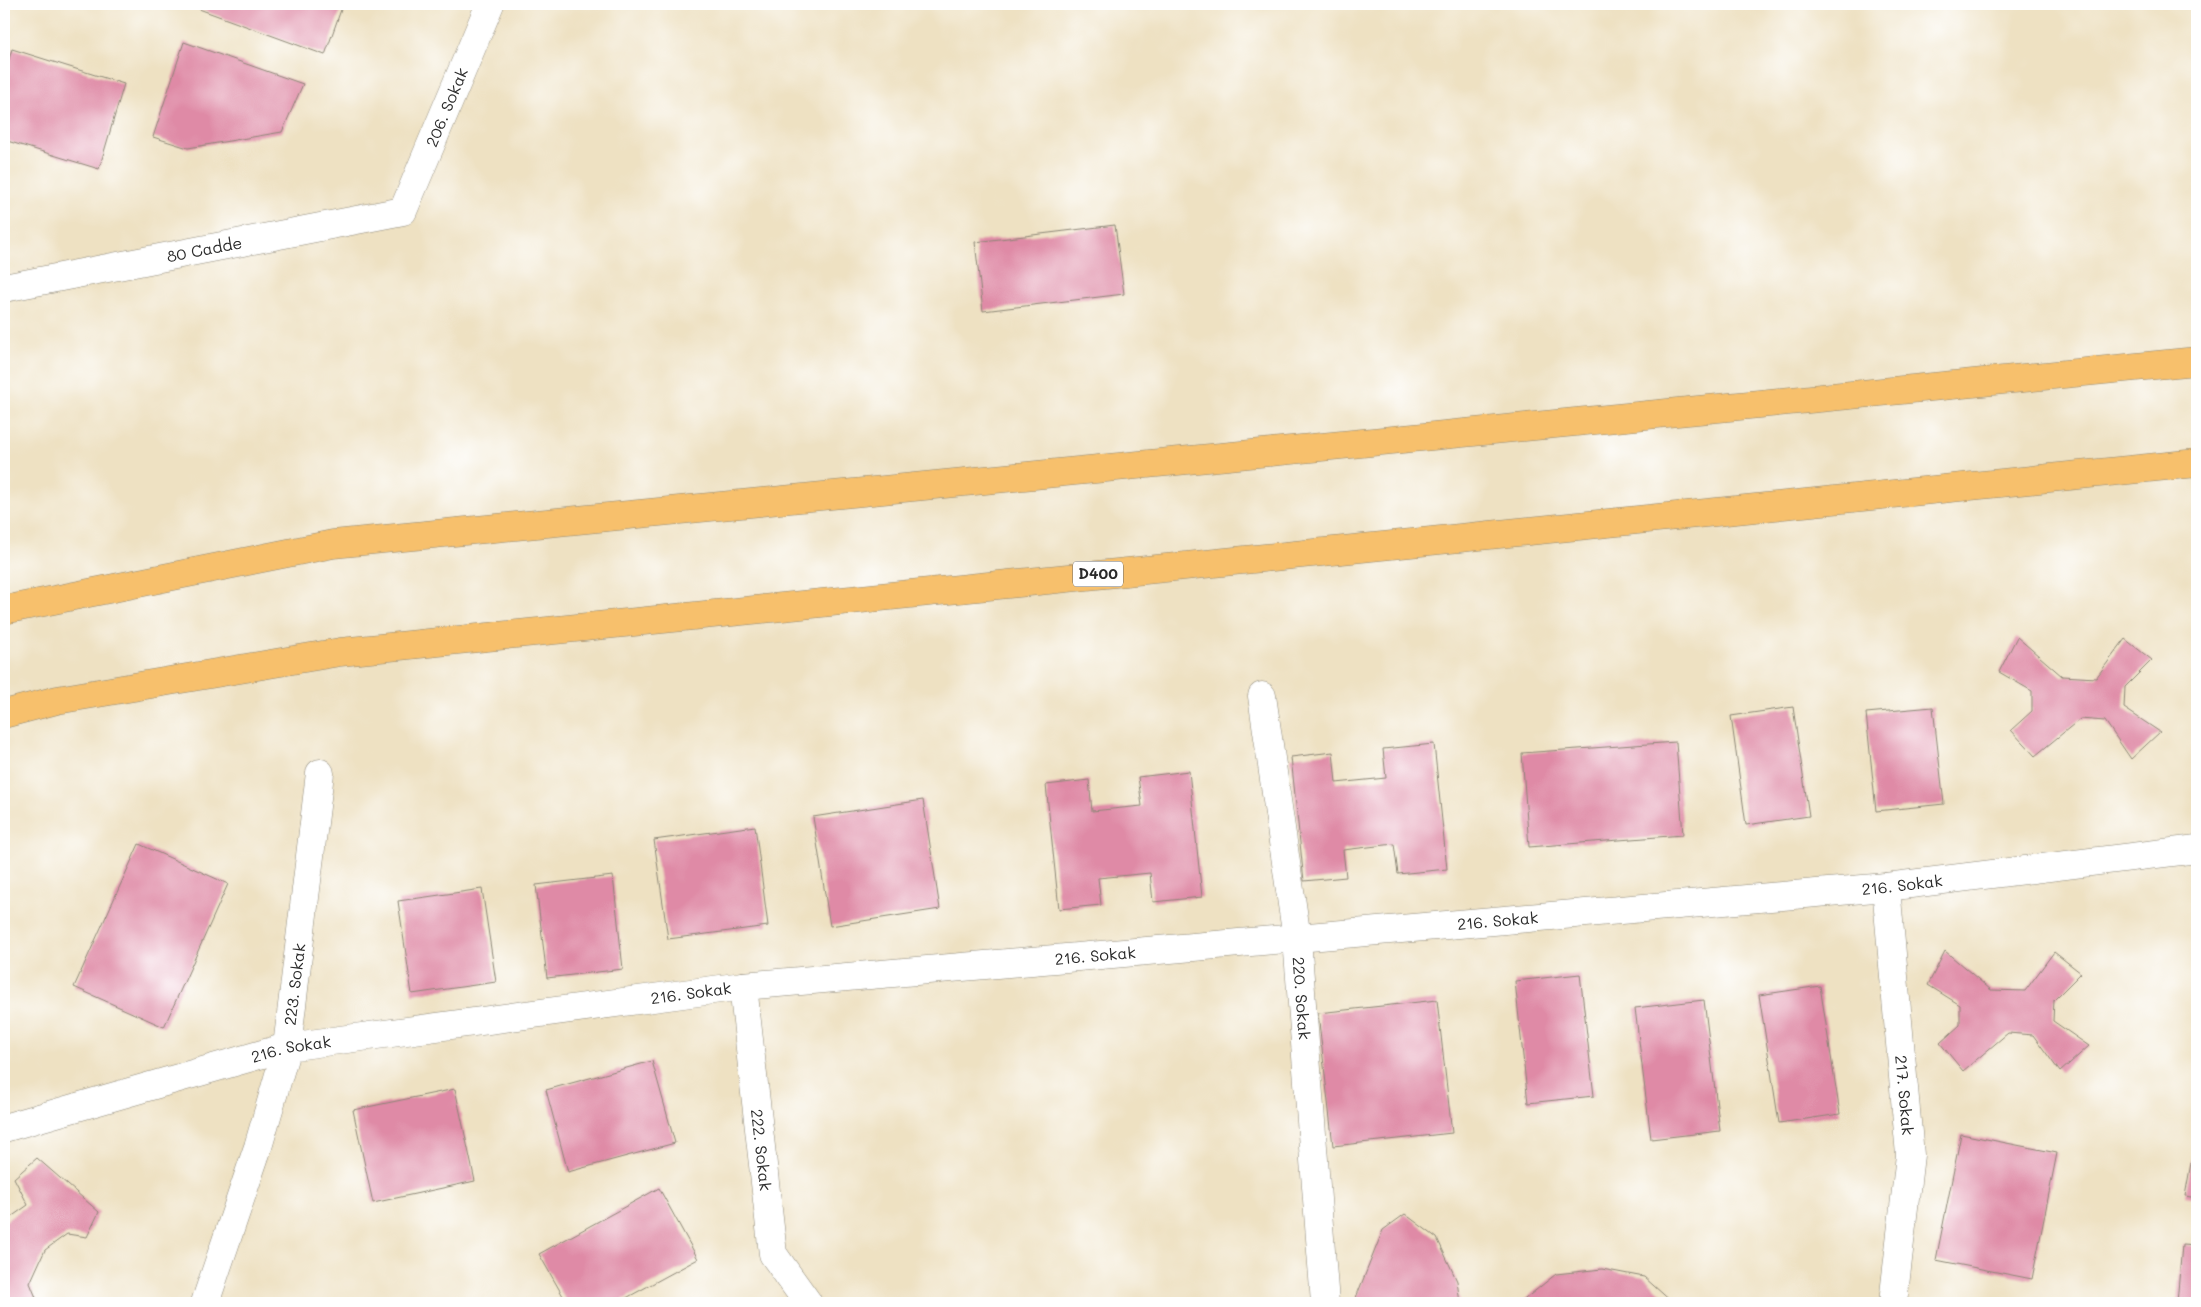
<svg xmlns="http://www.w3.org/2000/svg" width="2201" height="1307" font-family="Mali,sans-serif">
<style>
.building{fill:#df8aa6}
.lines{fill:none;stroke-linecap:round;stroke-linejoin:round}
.minor-casing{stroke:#8c8676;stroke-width:29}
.highway-casing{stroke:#8c8676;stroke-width:29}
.minor{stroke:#fff;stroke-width:28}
.highway{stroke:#f7c06c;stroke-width:28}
.labels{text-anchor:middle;stroke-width:4.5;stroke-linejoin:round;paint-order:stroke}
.shield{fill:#fff;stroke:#6b6b6b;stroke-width:1}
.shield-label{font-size:15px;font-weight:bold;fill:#2b2b2b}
.street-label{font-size:16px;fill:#2b2b2b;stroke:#fff}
</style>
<rect width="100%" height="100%" fill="#fff"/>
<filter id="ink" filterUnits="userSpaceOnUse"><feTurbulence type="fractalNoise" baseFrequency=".02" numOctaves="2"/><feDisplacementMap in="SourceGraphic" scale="10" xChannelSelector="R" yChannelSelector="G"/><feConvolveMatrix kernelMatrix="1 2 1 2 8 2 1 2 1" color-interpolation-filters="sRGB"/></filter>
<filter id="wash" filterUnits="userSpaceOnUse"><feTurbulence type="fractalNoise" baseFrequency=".0096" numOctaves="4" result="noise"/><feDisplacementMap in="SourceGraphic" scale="20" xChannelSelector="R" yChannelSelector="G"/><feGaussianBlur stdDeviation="1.12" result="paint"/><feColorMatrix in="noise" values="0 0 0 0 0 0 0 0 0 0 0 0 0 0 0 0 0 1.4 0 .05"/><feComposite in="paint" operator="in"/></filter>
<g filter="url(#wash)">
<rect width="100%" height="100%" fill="#eee1c2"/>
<g id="blocks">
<g class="building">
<polygon points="201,4 343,4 325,55 199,9"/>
<polygon points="184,42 303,84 282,132 188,148 153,137"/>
<polygon points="12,49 124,84 99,169 4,140 4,75"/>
<polygon points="1115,225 1124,294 983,311 975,242"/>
<polygon points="2017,637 2062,676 2096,678 2125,639 2152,660 2125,687 2124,708 2160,732 2131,759 2105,721 2080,719 2035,756 2011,730 2032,711 2032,691 1999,672"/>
<polygon points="1793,707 1809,816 1746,825 1731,716"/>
<polygon points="1933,707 1944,804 1876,811 1866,713"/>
<polygon points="1676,742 1683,835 1529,847 1522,753"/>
<polygon points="1434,744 1447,869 1398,874 1394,844 1343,850 1346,877 1304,881 1291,757 1333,752 1336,783 1386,778 1383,749"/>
<polygon points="1189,771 1202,897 1153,902 1150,873 1098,878 1101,905 1059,909 1046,785 1089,780 1092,811 1142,806 1138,777"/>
<polygon points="923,800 940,909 830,926 813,817"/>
<polygon points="755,826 768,926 668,939 654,840"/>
<polygon points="139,844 228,884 164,1027 74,987"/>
<polygon points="613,876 623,969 547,978 536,885"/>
<polygon points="482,889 496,982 412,994 398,901"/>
<polygon points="1945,951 1991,990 2025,991 2054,952 2081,973 2054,1000 2053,1021 2089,1046 2060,1072 2033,1035 2008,1033 1963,1071 1940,1043 1960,1025 1960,1005 1928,985"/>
<polygon points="1580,974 1594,1096 1528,1103 1515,981"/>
<polygon points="1820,986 1840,1114 1779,1123 1759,995"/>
<polygon points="1437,1000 1452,1133 1333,1146 1318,1013"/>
<polygon points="1704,1000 1720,1131 1651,1139 1635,1008"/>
<polygon points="652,1061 675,1143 568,1172 546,1090"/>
<polygon points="455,1089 475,1181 373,1203 353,1110"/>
<polygon points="1961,1134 2057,1153 2032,1279 1936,1260"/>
<polygon points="2196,1135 2197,1135 2197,1198 2185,1196"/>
<polygon points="37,1158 99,1212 87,1237 67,1234 45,1250 30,1283 37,1300 51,1303 4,1303 4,1222 28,1205 14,1178"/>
<polygon points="659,1188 698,1259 617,1303 567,1303 539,1254"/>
<polygon points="1405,1214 1437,1238 1457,1281 1460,1303 1356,1303 1355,1300 1383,1230"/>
<polygon points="2182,1245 2197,1246 2197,1303 2177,1303"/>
<polygon points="1602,1269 1644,1277 1673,1303 1520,1303 1556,1274"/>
</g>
</g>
</g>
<g filter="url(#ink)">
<use href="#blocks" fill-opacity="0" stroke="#8c8676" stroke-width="1"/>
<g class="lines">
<g class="minor-casing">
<g id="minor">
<path id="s1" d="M4,288L403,211L490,4"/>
<path id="s2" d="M1262,696L1297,939L1325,1303"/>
<path id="s3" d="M1886,887L1910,1155L1893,1303"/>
<path id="s4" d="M743,986L773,1254L808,1303"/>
<path id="s5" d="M4,1128L287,1047L743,986L1886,887L2197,849"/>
<path id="s6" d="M205,1303L258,1147L287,1047L320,773"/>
</g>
</g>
<g class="highway-casing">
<g id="highway">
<polyline points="4,610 333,544 2197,361"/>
<polyline points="4,714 57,700 340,652 2197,463"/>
</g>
</g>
<use href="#minor" class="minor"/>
<use href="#highway" class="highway"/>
</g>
</g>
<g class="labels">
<rect class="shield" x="1073" y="561.5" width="50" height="25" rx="4"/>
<g class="shield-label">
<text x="1098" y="579">D400</text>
</g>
<g class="street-label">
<text dy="6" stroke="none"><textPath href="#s1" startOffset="519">206. Sokak</textPath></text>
<text dy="6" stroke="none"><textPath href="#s1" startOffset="204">80 Cadde</textPath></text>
<text dy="6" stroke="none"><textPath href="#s5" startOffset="1918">216. Sokak</textPath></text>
<text dy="6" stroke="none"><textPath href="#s5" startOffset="1512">216. Sokak</textPath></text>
<text dy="6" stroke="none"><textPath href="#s5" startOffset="1108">216. Sokak</textPath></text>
<text dy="6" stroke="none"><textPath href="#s6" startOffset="332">223. Sokak</textPath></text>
<text dy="6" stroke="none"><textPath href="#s5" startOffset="702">216. Sokak</textPath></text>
<text dy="6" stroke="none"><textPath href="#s2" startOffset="305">220. Sokak</textPath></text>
<text dy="6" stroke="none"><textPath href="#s5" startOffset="298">216. Sokak</textPath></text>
<text dy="6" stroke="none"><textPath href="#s3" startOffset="209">217. Sokak</textPath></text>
<text dy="6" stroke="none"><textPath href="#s4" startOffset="165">222. Sokak</textPath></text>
</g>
</g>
<rect width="2201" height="1307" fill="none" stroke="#fff" stroke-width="20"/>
</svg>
